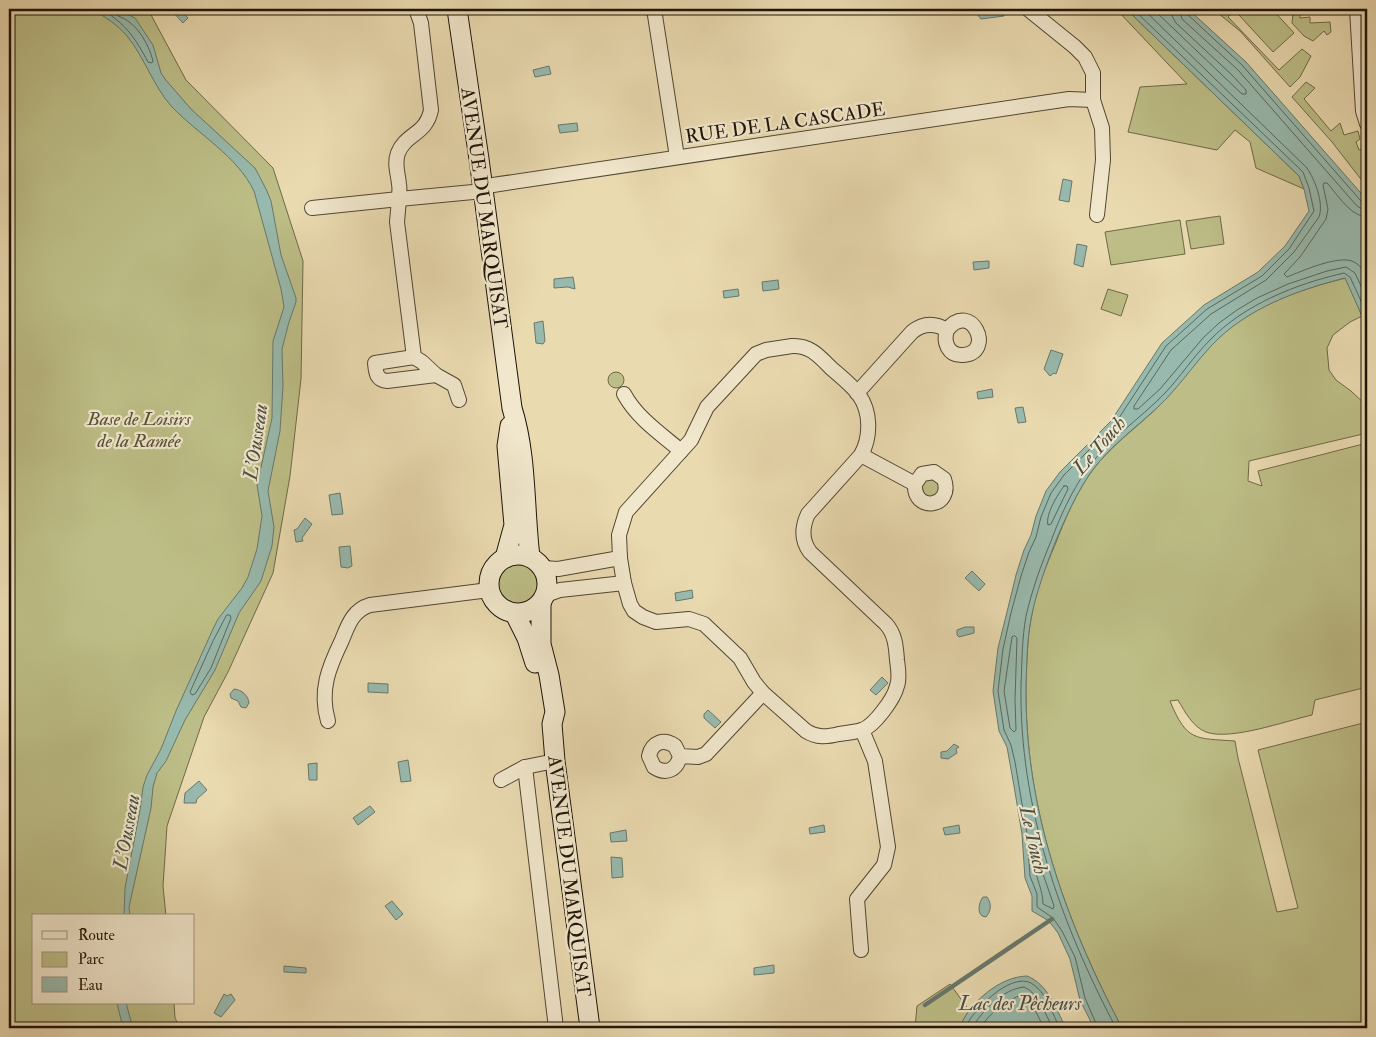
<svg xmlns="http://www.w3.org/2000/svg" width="1376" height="1037" font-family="'IM FELL Double Pica',serif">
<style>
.green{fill:#bdbe87;stroke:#6e6948}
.water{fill:#98baae;stroke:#67786c}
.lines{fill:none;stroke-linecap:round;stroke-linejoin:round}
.shore{stroke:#5b675c;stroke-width:1}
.stream{stroke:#67786c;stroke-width:4.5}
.street-casing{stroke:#514633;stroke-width:16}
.secondary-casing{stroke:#1e1409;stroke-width:21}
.street{stroke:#f1e7cc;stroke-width:14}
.secondary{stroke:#f1e7cc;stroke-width:19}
.labels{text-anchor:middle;stroke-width:4.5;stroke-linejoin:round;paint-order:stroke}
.street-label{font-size:19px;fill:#1e1409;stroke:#f1e7cc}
.park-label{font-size:19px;font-style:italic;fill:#565035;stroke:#f1e7cc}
.water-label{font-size:20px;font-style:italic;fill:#494e43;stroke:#f1e7cc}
</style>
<rect width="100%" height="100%" fill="#eadab0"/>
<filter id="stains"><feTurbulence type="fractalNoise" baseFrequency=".004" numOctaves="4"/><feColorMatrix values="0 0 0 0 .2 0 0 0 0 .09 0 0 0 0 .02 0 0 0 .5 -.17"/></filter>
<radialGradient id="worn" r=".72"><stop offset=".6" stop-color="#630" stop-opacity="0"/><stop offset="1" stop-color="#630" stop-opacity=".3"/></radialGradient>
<g class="green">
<polygon points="9,9 144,9 150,13 186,80 273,168 303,261 301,379 290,476 273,573 228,672 204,717 167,826 163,886 166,916 34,916 34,1003 174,1003 175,1018 180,1028 9,1028"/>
<polygon points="1116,9 1126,9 1299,176 1304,189 1256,168 1250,142 1235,130 1217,150 1128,132 1140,87 1187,84"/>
<polygon points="1213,9 1236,9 1228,17 1279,70 1302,49 1311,56 1300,77 1290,87 1240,31"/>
<polygon points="1246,9 1272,9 1294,33 1273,52 1239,15"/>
<polygon points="1298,9 1300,9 1300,18 1310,17 1310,23 1330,22 1331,32 1327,35 1324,31 1313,41 1304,36 1292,23 1293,14"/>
<polygon points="1306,82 1315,88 1304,99 1331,131 1340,123 1344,135 1358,131 1360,139 1356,142 1359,150 1365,149 1367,156 1367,187 1332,142 1292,97"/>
<polygon points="1220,216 1224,244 1191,249 1186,221"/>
<polygon points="1180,220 1185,254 1111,265 1105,232"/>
<path d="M1346,278L1362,316L1350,322L1333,335L1327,348L1329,370L1336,380L1351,391L1367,406V433L1249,461L1248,481L1262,486L1258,471L1367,443V687L1315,700L1312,715C1286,721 1230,741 1206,732C1193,727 1185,712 1178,700L1170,701C1187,742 1195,738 1235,741L1238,758L1277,912L1298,908L1258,750L1367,722V1028H1122C1065,920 1024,807 1026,683C1027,661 1027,640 1031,619C1035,593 1045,568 1055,545C1065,519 1076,493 1092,471C1111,445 1138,427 1161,404C1183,381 1201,353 1225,332C1258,304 1304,288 1346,278Z"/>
<polygon points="1108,289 1128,295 1121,316 1101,309"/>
<circle cx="616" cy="380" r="8"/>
<circle cx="930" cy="488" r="9"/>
<circle cx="518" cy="585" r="21"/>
<polygon points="950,984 969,1010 959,1028 915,1028 917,1006"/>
</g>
<g class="water">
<path d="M91,9H117L135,18L153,45L161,73L165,79L191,109L255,168L266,189L271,201L281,255L296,298V302L289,322L282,349L283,386L280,431L268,491L274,527L272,546L261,581L239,613L215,670L185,720L166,761L157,773L153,787L151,808L129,907L130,916H124L125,888L140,810L143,787L147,775L161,749L176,711L213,629L218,619L242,588L248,577L257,549L262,516L257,485L272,418L273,341L284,307L281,289L254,191C237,156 199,135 172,107C153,86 145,58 127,36C118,25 104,16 91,9Z"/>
<polygon points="174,9 180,9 188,18 183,23 172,11"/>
<polygon points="980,9 1003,9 1004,16 981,19 977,14"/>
<path d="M1126,9H1188L1246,62L1367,200V327L1345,278C1297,290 1246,309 1212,345C1196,362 1183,381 1167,398C1142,424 1110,444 1089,475C1075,496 1064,521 1054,545C1045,569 1036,593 1031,619C1027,640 1027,661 1026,683C1024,807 1065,920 1122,1028H1094L1080,1000L1070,959L1058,933L1049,921L1032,911V896L1025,878L1022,834L1014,786L1007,747L999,731L993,691L998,648L1007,612L1016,575L1024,550L1031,535L1036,516L1046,491L1060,472L1111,421L1162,343L1204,305L1258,272L1285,246L1309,211L1304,189L1299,176Z"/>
<polygon points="549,66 551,74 535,77 533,70"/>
<polygon points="577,123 578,131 560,133 558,125"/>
<polygon points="1063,179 1072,181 1069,202 1059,200"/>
<polygon points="1077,244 1087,246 1083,267 1074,264"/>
<polygon points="989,261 989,268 974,270 973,262"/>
<polygon points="573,277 575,289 568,287 554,288 554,279"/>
<polygon points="778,280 779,289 763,291 762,282"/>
<polygon points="738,289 739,296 724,298 723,291"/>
<polygon points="543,321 545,341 543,344 536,343 534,323"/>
<polygon points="1051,350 1063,354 1056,374 1054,373 1050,376 1044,369"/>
<polygon points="992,389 993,397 978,399 977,392"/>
<polygon points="1023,407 1026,422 1018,423 1015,408"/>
<polygon points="340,493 343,514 332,515 329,495"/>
<polygon points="305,518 312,524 302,538 303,541 296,542 294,530 297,529"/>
<polygon points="350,546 352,566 348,568 341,567 339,547"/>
<polygon points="972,571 985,584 979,591 965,578"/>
<polygon points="692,590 693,598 676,601 675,593"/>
<polygon points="965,627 974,627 974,633 959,637 957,635 957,630"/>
<polygon points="882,677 888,683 876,695 870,690"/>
<polygon points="368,683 388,684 388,693 368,692"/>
<path d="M234,689C242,690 248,695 249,703L246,708L241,707L238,701L231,698L230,694Z"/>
<polygon points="708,710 721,722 715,728 704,718 704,714"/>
<polygon points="954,744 959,747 956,749 957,753 948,759 941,758 941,752 947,751"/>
<polygon points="408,760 411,781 401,782 398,762"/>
<polygon points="317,763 317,780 309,780 308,764"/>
<polygon points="199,781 207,790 197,799 196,803 184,803 185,793"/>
<polygon points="370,806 375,812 358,825 353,818"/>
<polygon points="824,825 825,832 810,834 809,828"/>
<polygon points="959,825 960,833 945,835 943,828"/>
<polygon points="626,830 627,841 611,842 610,833"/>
<polygon points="611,857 622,858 623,877 612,878"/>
<path d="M983,897H987C992,904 991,911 986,917L982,916C977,912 979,902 983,897Z"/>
<polygon points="392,901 403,914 396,920 385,906"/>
<polygon points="774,965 774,973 754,975 754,968"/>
<polygon points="284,966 306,968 306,973 284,972"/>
<path d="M1027,976C1048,984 1056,1009 1066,1028H959C970,1003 998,977 1027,976Z"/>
<polygon points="224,994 227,996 231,994 235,1000 221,1017 214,1013"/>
<polygon points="117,1003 126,1003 133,1028 123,1028"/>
</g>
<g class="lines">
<g class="shore">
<path d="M102,9C127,26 134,36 148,62L152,63L153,61C148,42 136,22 118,16L116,9"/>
<path d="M1143,9L1307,168C1315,180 1324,203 1319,217L1294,252L1266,280L1211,314L1171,350L1134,406V409H1138L1160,389L1203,338L1219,323L1237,310L1257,298L1288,284L1327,271L1346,267L1355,273L1367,299"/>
<polyline points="1153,9 1242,94 1246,94 1246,90 1232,75 1176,23 1172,16 1171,9"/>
<polyline points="1179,9 1182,19 1238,70 1357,206 1362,209 1367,210"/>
<polyline points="1185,9 1187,14 1242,65 1361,201 1367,203"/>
<path d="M1367,217C1350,216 1338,195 1327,183H1324L1323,185L1328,209L1326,219L1300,257L1284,274L1287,277C1302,271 1340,254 1354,262C1362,266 1364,273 1367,281"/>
<path d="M1064,486H1067L1068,489L1051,524L1048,525C1045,515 1058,494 1064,486Z"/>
<polygon points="227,615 230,615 231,618 211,668 195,694 192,695 190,692 213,641"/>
<polygon points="1015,636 1017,638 1015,699 1016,730 1014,732 1010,728 1004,691 1012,637"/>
<path d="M1037,864L1040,865L1054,906L1053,909L1043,904C1043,890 1036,879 1035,866Z"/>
<path d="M965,1028C972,1011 1010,972 1031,983C1046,991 1052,1014 1060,1028"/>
<path d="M972,1028C982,1011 1003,989 1024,987C1039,993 1045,1015 1053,1028"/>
<path d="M980,1028C989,1014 1006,999 1023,995L1030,1000L1044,1028"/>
<polyline points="1098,1028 1085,998 1075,957 1062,931 1053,918 1037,907 1037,894 1030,876 1027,834 1015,762 1011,745 1004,730 998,691 1003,649 1011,613 1021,576 1029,552 1036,537 1041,517 1051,493 1064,475 1115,424 1166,346 1207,309 1262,276 1289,249 1314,211 1309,188 1303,172 1133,9"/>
<path d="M1116,1028C1060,922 1019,806 1021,685C1022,662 1022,638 1026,616C1032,590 1041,565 1051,541C1060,517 1071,492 1086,471C1107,440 1139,420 1165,393C1181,376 1193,357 1210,340C1245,304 1296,284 1344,273L1350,277L1367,314"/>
</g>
<polyline class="stream" points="925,1005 1052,919"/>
<g class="street-casing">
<g id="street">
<path d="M416,9L421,23L431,110C426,135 406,133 398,153C394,164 398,173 399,184C400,188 399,194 399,199L473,192L493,185L1069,99L1093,100"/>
<polyline points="654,9 677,157"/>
<polyline points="1028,9 1075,47 1085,57 1093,73 1093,100 1102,128 1103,160 1097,215"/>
<polyline points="1357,9 1363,111 1367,124"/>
<polyline points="312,208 399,199 397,222 414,357 422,362 436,375 454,385 459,400"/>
<path d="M792,346C810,345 819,356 831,368C840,376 852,385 859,395C871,412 871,437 861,455L808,514C802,527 801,540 810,552L886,624C895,634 896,646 897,660C898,668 900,678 897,686C894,699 874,726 862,730C855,732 847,733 839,734C827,737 817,738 806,731L763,693L754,682L740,658L704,624L689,619L656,622L643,617L634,611L630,604L624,583L620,558L619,535L626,512L691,440L707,407L756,354L766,350Z"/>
<path d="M414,357L375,363C376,372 376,380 387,381L436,375"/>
<path d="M857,393L912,332C923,323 935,323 947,330C943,342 948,356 963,355C996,353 971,299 947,330"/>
<path d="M624,394C637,418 661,434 681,451"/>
<path d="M861,455L915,484C913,513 954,508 944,479L934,472L922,474L915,484"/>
<polyline points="543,568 558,569 620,558"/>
<polyline points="546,595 560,590 624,583"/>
<path d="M328,721C319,690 329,667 342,640C348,625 353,610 370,605L489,590"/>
<path d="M680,756C677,770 666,775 654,767L649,756C652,742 664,738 675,746L680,756L698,757L706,754L763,693"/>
<polyline points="525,767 556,1028"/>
<polyline points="501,780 525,767 555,761"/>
<polyline points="861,950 857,899 884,865 888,847 875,761 862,730"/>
</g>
</g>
<g class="secondary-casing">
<g id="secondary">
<path d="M457,9L479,159L512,408C527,456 524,507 530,557"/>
<circle cx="518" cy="584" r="29"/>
<polyline points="505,558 514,525 507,446 510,426"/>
<polyline points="541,603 541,644 549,675 555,712 552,724 555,761 590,1028"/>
<polyline points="515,614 527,638 535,663"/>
</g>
</g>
<use href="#street" class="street"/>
<use href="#secondary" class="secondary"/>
</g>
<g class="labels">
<g class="street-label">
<text transform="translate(785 122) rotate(-8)" y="7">RUE DE LA CASCADE</text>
<text transform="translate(485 208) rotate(82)" y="7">AVENUE DU MARQUISAT</text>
<text transform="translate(570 876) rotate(83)" y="7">AVENUE DU MARQUISAT</text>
</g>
<g class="park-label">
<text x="139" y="425">Base de Loisirs<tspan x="139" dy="22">de la Ramée</tspan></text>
</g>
<g class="water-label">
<text transform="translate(255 442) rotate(-82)" y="7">L'Ousseau</text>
<text transform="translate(1099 445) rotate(-49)" y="7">Le Touch</text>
<text transform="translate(126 832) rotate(-80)" y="7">L'Ousseau</text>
<text transform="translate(1034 840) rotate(77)" y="7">Le Touch</text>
<text x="1020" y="1010">Lac des Pêcheurs</text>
</g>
</g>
<rect width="1376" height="1037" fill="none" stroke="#eadab0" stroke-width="30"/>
<rect x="10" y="10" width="1356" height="1017" fill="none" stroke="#1e1409" stroke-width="2.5"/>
<rect x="15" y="15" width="1346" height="1007" fill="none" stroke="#1e1409"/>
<rect x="32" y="914" width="162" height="90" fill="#f1e7cc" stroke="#9d937e"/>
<rect x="42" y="931" width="25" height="8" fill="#f1e7cc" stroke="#9d937e"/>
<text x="78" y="940" font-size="15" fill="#1e1409">Route</text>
<rect x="42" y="952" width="25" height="15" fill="#bdbe87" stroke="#9d937e"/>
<text x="78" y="964" font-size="15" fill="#1e1409">Parc</text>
<rect x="42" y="977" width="25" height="15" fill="#98baae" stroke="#9d937e"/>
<text x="78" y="990" font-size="15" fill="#1e1409">Eau</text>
<rect width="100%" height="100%" filter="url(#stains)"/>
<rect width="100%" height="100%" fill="url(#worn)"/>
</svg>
